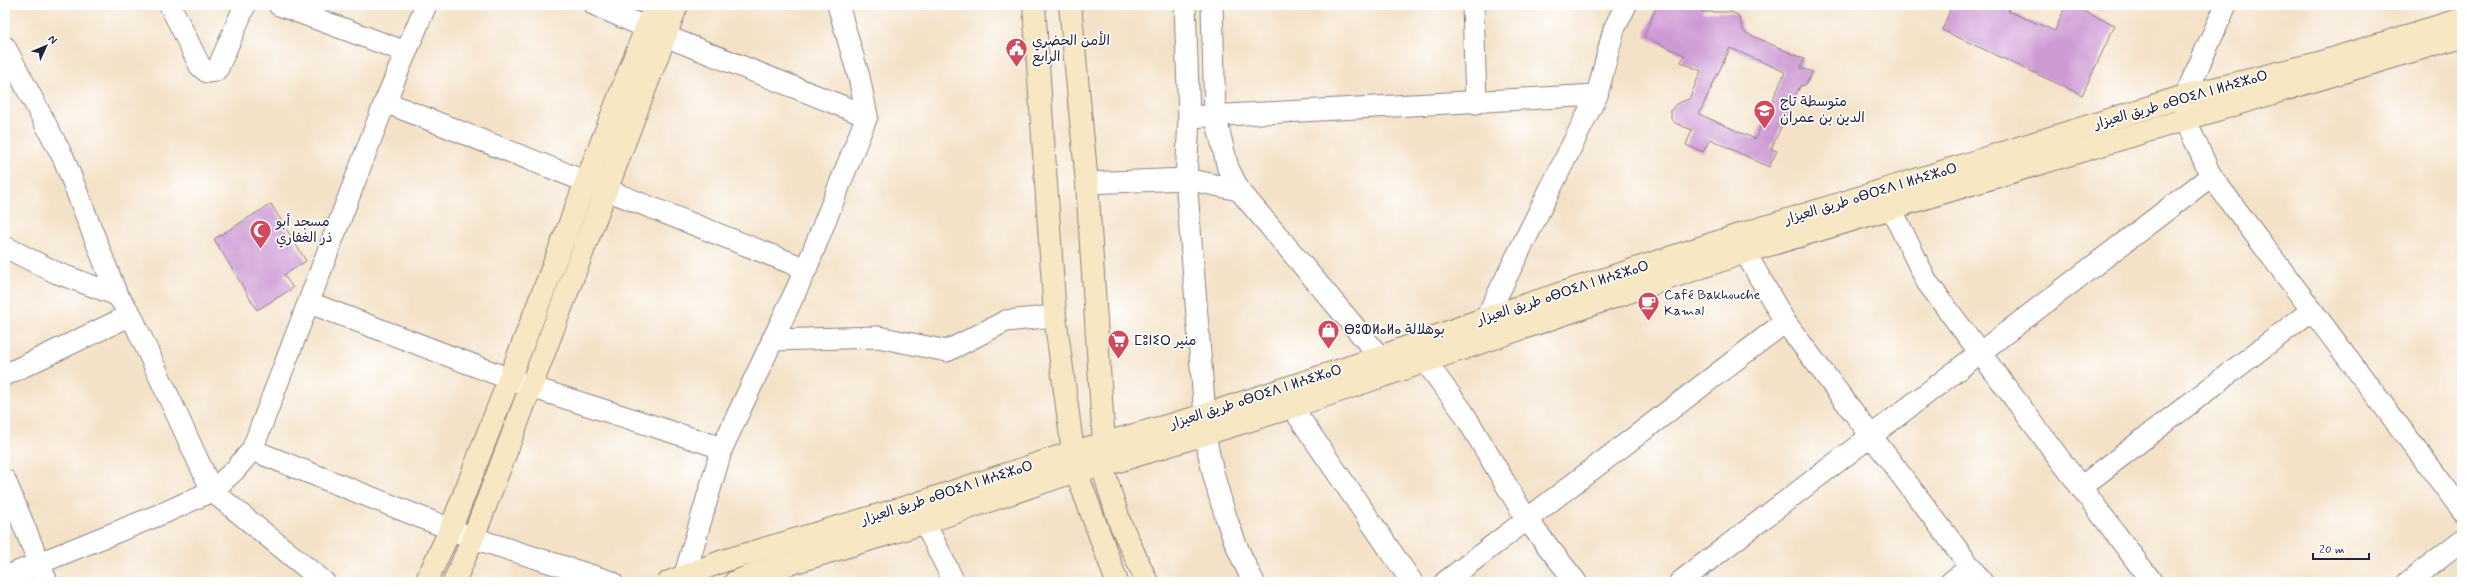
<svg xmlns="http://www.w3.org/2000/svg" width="2467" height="587" font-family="Mynerve,'Playpen Sans Arabic','Noto Sans Tifinagh',sans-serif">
<rect width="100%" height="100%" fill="#fff"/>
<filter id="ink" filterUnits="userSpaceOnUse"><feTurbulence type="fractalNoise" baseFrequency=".025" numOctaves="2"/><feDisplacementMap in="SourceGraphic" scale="8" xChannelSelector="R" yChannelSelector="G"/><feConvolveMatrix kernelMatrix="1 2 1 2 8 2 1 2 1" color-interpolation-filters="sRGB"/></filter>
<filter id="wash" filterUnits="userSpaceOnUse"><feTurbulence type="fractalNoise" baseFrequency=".012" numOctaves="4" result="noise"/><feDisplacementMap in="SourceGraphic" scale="16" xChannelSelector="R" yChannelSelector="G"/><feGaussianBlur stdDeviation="0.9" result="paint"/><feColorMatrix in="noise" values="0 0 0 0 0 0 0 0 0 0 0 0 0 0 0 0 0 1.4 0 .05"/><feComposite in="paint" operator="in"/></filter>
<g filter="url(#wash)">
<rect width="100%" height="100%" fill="#f4e2c8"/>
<g id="blocks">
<g fill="#ce9ad4" fill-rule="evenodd">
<path d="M1657 5H1706L1702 12H1731L1738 15 1744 32 1804 59 1801 68 1813 72 1805 85 1800 86 1771 149 1777 151 1769 167 1710 139 1703 152 1686 145 1692 130 1675 123 1671 118V110L1676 104 1689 99 1701 71 1681 62 1684 55 1644 37ZM1730 48 1785 72 1755 139 1699 114Z"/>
<polygon points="1952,5 2010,5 2008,11 2055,31 2066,5 2069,5 2115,25 2082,95 1942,30"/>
<polygon points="271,204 306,261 284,275 293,288 257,310 214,239"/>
</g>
</g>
</g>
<g filter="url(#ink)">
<use href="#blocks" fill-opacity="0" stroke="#8b8282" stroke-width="1"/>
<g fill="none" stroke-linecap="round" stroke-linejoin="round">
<defs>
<g id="street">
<polyline points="170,5 200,66 207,72 215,71 218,68 245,5"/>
<polyline points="279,5 406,52"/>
<polyline points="595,5 665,36 867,116"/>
<path d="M1185 5 1189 117 1186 179 1205 415C1204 437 1209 455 1214 476 1224 514 1235 548 1254 582"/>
<polyline points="1212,5 1215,115 1228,168 1239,190 1380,357"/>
<polyline points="1473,5 1476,103"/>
<polyline points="2226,5 2185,96 2185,119 2211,176 2462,510"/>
<polyline points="5,47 64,159 117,295 131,315"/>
<polyline points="385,102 806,269"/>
<polyline points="1189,117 1597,95"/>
<polyline points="1087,183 1186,179 1239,190"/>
<polyline points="1886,193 1891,208 1927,282 2152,582"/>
<polyline points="1737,238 1785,322 1982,582"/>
<polyline points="5,247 57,273 117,295"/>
<polyline points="310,303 531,387 722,448"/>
<polyline points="1487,331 1486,318 1597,95 1614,29 1626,5"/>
<polyline points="772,340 878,337 947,351 1006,321 1055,316"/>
<polyline points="1425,361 1463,412 1527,520 1576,582"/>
<polyline points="5,375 131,315 212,491 324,582"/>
<polyline points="1292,407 1412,582"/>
<polyline points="252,450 473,538 612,582"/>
<polyline points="5,480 47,582"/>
<polyline points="2081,487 2312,310"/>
<polyline points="917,507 954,582"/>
<polyline points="5,577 166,512 212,491 235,470 252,450 385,102 426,5"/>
<polyline points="686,582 685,574 722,448 806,269 867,116 859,77 838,5"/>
<polyline points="1445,582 1785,322"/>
<polyline points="1680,582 2211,176"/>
<polyline points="1951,582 1971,567"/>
<polyline points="2408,582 2462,540"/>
</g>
<g id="secondary">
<polyline points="1034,5 1055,316 1073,452 1076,471 1117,582"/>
<polyline points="1070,5 1087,183 1104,444 1102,466 1120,523 1147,582"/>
<polyline points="426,582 451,528 655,5"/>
<polyline points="454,582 473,538 677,5"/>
<polyline points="669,582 723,561 916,504 1073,452 1205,415 1380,357 1486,318 1736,236 2185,96 2315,64 2462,19"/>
<polyline points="735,582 756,574 924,523 1076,471 1102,466 1292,407 1746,252 2462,36"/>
</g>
</defs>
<use href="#street" stroke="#8b8282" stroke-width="23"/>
<use href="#secondary" stroke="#8b8282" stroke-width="24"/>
<use href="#street" stroke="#fff" stroke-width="21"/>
<use href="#secondary" stroke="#f7e8c3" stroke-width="22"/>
</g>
</g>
<defs>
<symbol id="civic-pin" viewBox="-11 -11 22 30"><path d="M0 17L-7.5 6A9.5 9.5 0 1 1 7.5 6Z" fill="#d1495b" stroke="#fff"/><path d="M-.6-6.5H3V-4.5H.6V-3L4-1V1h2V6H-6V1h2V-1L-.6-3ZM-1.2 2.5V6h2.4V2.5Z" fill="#fff"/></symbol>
<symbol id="school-pin" viewBox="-11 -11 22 30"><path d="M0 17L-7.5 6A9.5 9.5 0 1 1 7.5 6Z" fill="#d1495b" stroke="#fff"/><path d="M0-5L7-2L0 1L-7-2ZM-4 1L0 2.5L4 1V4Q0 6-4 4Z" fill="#fff"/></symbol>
<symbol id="mosque-pin" viewBox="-11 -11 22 30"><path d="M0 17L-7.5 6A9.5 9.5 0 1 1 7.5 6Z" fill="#d1495b" stroke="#fff"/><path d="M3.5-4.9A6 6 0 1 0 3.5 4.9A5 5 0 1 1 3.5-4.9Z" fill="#fff"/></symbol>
<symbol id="cafe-pin" viewBox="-11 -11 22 30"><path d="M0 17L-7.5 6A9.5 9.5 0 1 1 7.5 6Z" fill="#d1495b" stroke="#fff"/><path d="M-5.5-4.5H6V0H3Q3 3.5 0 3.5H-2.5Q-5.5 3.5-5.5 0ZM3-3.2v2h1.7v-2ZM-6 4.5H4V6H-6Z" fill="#fff"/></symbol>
<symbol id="shop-pin" viewBox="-11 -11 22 30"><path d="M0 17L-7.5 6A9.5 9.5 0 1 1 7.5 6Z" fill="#d1495b" stroke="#fff"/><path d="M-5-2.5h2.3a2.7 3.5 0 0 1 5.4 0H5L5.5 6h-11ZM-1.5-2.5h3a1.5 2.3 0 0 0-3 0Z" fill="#fff"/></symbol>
<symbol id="supermarket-pin" viewBox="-11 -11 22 30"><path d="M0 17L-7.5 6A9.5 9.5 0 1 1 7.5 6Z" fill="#d1495b" stroke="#fff"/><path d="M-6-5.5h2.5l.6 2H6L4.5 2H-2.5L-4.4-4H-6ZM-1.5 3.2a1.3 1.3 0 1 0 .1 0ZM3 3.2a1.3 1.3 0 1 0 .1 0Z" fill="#fff"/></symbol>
</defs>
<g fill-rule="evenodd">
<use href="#civic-pin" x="1004" y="36" width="25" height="34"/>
<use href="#school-pin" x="1752" y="98" width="25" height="34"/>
<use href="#mosque-pin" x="248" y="218" width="25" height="34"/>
<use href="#cafe-pin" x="1636" y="290" width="25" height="34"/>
<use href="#shop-pin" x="1316" y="318" width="25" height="34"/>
<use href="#supermarket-pin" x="1106" y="328" width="25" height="34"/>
</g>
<g text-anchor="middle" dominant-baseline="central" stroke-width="3.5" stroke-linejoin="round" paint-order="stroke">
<g font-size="14" fill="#22223b" stroke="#fff" text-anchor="start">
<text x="1032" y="41">الأمن الحضري<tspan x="1032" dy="16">الرابع</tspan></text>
<text x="1780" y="102">متوسطة تاج<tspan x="1780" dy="16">الدين بن عمران</tspan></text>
<text x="276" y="222">مسجد أبو<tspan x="276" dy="16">ذر الغفاري</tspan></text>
<text x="1664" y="295">Café Bakhouche<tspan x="1664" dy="16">Kamal</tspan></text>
<text x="1344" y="330">ⴱⵓⵀⵍⴰⵍⴰ بوهلالة</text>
<text x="1134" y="341">ⵎⵓⵏⵉⵔ منير</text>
</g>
<g font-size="14" fill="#22223b" stroke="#fff">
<text transform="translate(2181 100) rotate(-16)">طريق العيزار ⴰⴱⵔⵉⴷ ⵏ ⵍⵄⵉⵣⴰⵔ</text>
<text transform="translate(1871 194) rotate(-17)">طريق العيزار ⴰⴱⵔⵉⴷ ⵏ ⵍⵄⵉⵣⴰⵔ</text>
<text transform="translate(1563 293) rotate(-18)">طريق العيزار ⴰⴱⵔⵉⴷ ⵏ ⵍⵄⵉⵣⴰⵔ</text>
<text transform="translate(1256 397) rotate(-18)">طريق العيزار ⴰⴱⵔⵉⴷ ⵏ ⵍⵄⵉⵣⴰⵔ</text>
<text transform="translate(947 493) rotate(-18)">طريق العيزار ⴰⴱⵔⵉⴷ ⵏ ⵍⵄⵉⵣⴰⵔ</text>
</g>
</g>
<rect width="2467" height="587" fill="none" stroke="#fff" stroke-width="20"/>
<g transform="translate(46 46) rotate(46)" stroke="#ffffff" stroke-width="3" paint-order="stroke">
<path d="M0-3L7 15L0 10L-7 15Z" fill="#22223b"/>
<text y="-6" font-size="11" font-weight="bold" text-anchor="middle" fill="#22223b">N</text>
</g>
<path d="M2313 553v6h56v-6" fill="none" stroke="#22223b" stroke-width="2"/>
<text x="2319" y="553" font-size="12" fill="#22223b" stroke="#ffffff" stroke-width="3" paint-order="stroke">20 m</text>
</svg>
